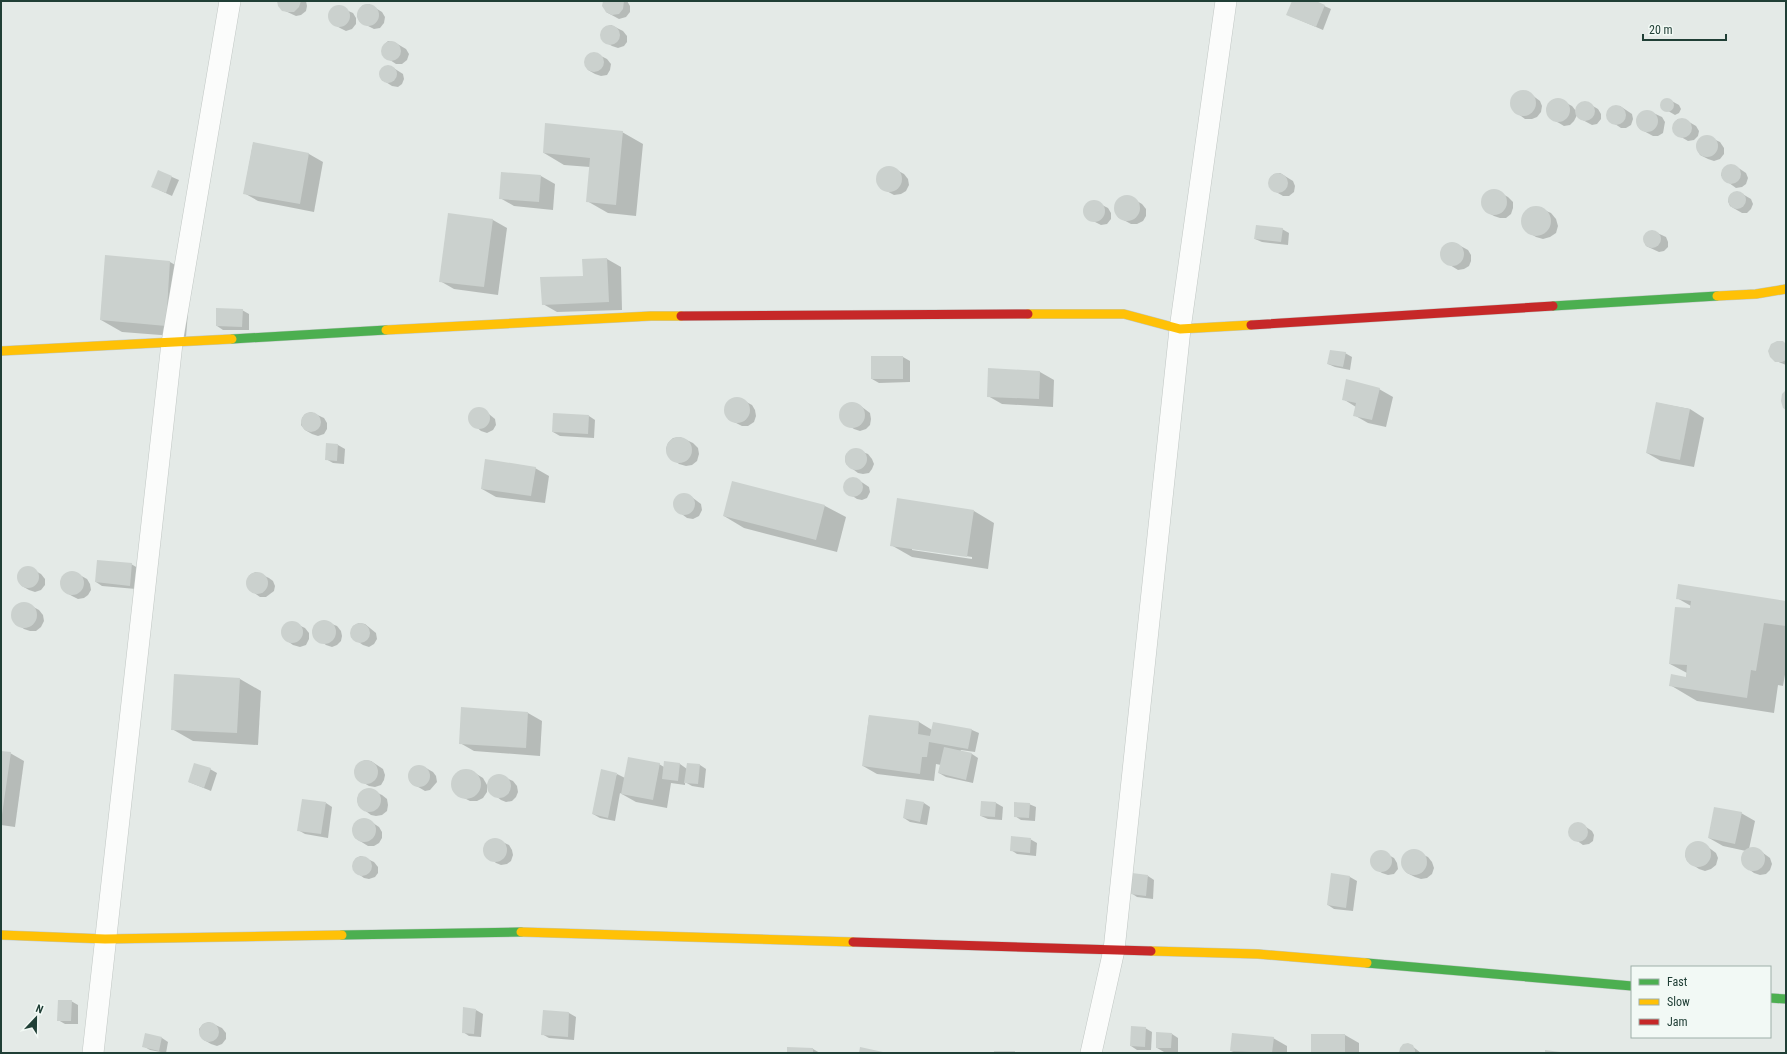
<svg xmlns="http://www.w3.org/2000/svg" width="1787" height="1054" font-family="'Roboto Condensed',sans-serif">
<rect width="100%" height="100%" fill="#e4eae7"/>
<g fill="#0003" fill-rule="evenodd">
<polygon points="278,1 306,1 307,6 306,11 301,15 296,16 283,10"/>
<polygon points="604,1 627,1 630,6 630,12 626,17 619,19 606,12"/>
<polygon points="1293,1 1313,1 1331,9 1323,30 1288,15"/>
<polygon points="369,4 382,12 385,17 384,23 380,28 374,29 360,22 357,16 359,10 363,5"/>
<polygon points="339,7 353,13 356,18 356,24 352,29 346,31 340,28 333,24 329,19 329,13 334,8"/>
<polygon points="611,25 623,31 627,36 627,42 624,46 618,48 612,46 605,42 602,37 602,31 605,27"/>
<polygon points="388,41 394,42 406,49 409,54 407,60 402,64 396,64 384,56 382,51 384,45"/>
<polygon points="595,53 607,59 611,64 610,70 607,75 601,76 595,74 588,70 585,65 585,59 589,54"/>
<polygon points="386,66 392,67 403,74 404,79 402,84 398,87 392,86 381,79 380,73 382,69"/>
<polygon points="1521,91 1528,92 1540,101 1542,106 1541,112 1537,117 1532,119 1525,119 1513,110 1511,104 1512,98 1516,93"/>
<polygon points="1559,99 1572,106 1576,111 1576,108 1580,103 1586,102 1598,109 1601,114 1601,119 1597,124 1592,125 1579,118 1577,115 1574,121 1570,125 1564,126 1559,123 1551,119 1548,114 1547,109 1549,104 1553,100"/>
<polygon points="1668,99 1679,105 1681,109 1679,113 1675,115 1663,108 1661,104 1664,100"/>
<polygon points="1614,106 1620,106 1632,114 1633,119 1631,125 1626,128 1621,128 1609,120 1607,114 1609,109"/>
<polygon points="1644,111 1649,111 1662,117 1665,122 1663,133 1658,136 1653,136 1640,129 1637,125 1637,119 1639,115"/>
<polygon points="1678,119 1684,119 1696,126 1699,131 1698,136 1694,140 1688,141 1676,134 1673,129 1674,123"/>
<polygon points="622,132 643,144 636,216 608,213 587,201 590,167 564,165 544,153"/>
<polygon points="1707,136 1720,142 1724,148 1724,154 1720,159 1714,161 1708,159 1700,155 1697,149 1697,143 1701,138"/>
<polygon points="253,144 309,154 323,162 314,212 258,201 244,193"/>
<polygon points="1734,165 1746,173 1748,178 1746,184 1742,187 1736,188 1729,183 1724,180 1721,175 1723,169 1728,166"/>
<polygon points="885,167 891,167 904,174 908,179 909,185 906,191 901,194 894,195 881,188 878,183 877,177 880,171"/>
<polygon points="158,171 179,180 172,196 159,190"/>
<polygon points="502,173 541,176 555,184 553,210 514,206 500,198"/>
<polygon points="1280,173 1293,181 1295,186 1294,192 1289,196 1283,196 1271,189 1269,183 1270,178 1274,174"/>
<polygon points="1495,190 1508,197 1513,202 1513,208 1511,214 1506,218 1500,218 1494,216 1487,212 1483,207 1482,201 1484,195 1489,191"/>
<polygon points="1734,192 1739,192 1751,199 1753,204 1751,209 1747,213 1742,213 1730,206 1728,201 1730,195"/>
<polygon points="1124,197 1130,197 1142,204 1146,209 1146,216 1143,221 1137,224 1131,224 1118,217 1115,211 1115,205 1118,200"/>
<polygon points="1094,201 1108,208 1111,213 1111,219 1107,224 1101,225 1087,218 1084,213 1084,207 1089,202"/>
<polygon points="1537,207 1551,213 1556,219 1558,226 1556,233 1550,237 1543,239 1536,237 1528,232 1524,227 1522,220 1525,213 1530,208"/>
<polygon points="449,214 493,220 507,228 498,295 454,289 440,281"/>
<polygon points="1282,229 1289,233 1288,245 1262,242 1255,239"/>
<polygon points="1653,231 1666,237 1668,242 1668,247 1664,251 1659,252 1646,246 1644,241 1644,236 1648,232"/>
<polygon points="1449,243 1455,243 1468,250 1471,255 1471,261 1469,266 1464,269 1458,270 1445,262 1441,257 1441,252 1444,246"/>
<polygon points="106,256 170,262 191,274 186,337 122,332 101,320"/>
<polygon points="607,259 621,267 622,310 557,312 543,304 584,277"/>
<polygon points="242,310 249,314 249,330 223,330 217,326"/>
<polygon points="1786,344 1786,365 1776,361"/>
<polygon points="1345,353 1352,357 1350,370 1335,367 1328,364"/>
<polygon points="872,357 903,357 910,361 910,382 879,383 872,379"/>
<polygon points="989,369 1040,372 1054,380 1053,407 1002,404 988,396"/>
<polygon points="1379,389 1393,397 1386,427 1368,423 1354,415 1356,407 1343,399"/>
<polygon points="739,398 752,405 755,410 756,416 754,422 748,426 742,426 736,423 729,419 726,414 725,408 728,402 733,399"/>
<polygon points="851,403 858,404 870,413 871,419 870,425 866,429 860,431 854,429 842,421 840,415 841,409 846,404"/>
<polygon points="1657,403 1690,409 1704,418 1694,467 1661,461 1647,453"/>
<polygon points="478,409 484,410 495,419 496,425 493,430 487,433 481,431 470,422 469,416 472,411"/>
<polygon points="311,412 324,418 327,423 327,429 324,434 318,436 312,434 305,430 301,425 302,418 305,414"/>
<polygon points="589,416 595,420 594,438 560,436 553,432"/>
<polygon points="680,437 693,443 698,448 699,454 697,461 692,465 686,466 679,464 668,455 666,449 668,443 673,438"/>
<polygon points="327,444 338,445 345,449 344,464 333,463 326,459"/>
<polygon points="855,449 868,454 872,459 874,464 872,469 869,473 863,474 858,473 846,464 845,459 846,454"/>
<polygon points="535,468 549,476 545,503 496,497 482,489"/>
<polygon points="852,478 857,479 869,487 870,492 867,498 862,500 857,499 845,491 844,486 847,481"/>
<polygon points="683,494 689,495 701,504 702,510 699,516 693,519 687,518 675,509 674,503 677,497"/>
<polygon points="825,506 846,517 837,552 744,528 724,516"/>
<path d="M974 511 994 523 988 569 912 557 891 545ZM912 548 972 557V559L912 550Z"/>
<polygon points="131,564 138,568 136,589 102,586 96,582"/>
<polygon points="28,567 41,574 45,579 45,585 41,590 35,592 29,590 22,586 18,580 18,574 22,569"/>
<polygon points="74,572 87,579 90,584 91,590 88,595 84,598 78,599 72,596 65,592 62,587 61,582 64,576 69,573"/>
<polygon points="256,572 269,578 273,581 275,586 274,591 266,597 260,597 249,589 247,584 248,578 251,574"/>
<polygon points="1677,598 1786,602 1786,669 1783,686 1778,685 1774,713 1697,701 1670,685 1686,678 1687,673 1670,664 1691,606"/>
<polygon points="26,603 39,610 43,615 44,621 41,627 36,631 30,631 24,629 17,624 13,619 12,613 15,608 20,604"/>
<polygon points="324,621 337,626 341,631 342,636 341,641 337,645 332,647 326,645 315,637 313,631 315,626 319,622"/>
<polygon points="292,622 305,628 309,633 309,639 306,645 300,647 293,645 286,640 282,635 282,629 286,624"/>
<polygon points="359,623 365,624 376,633 377,639 374,644 369,647 363,645 351,637 351,631 353,626"/>
<polygon points="240,679 261,691 258,745 193,741 172,729"/>
<polygon points="528,713 542,721 540,756 474,751 460,743"/>
<polygon points="869,716 919,722 932,730 934,723 972,730 979,733 975,752 961,750 960,752 972,754 978,758 973,783 946,777 939,773 941,765 936,764 934,781 877,774 863,766"/>
<polygon points="1,752 10,753 24,761 15,827 1,825"/>
<polygon points="365,760 371,761 383,769 385,775 384,780 381,785 375,787 369,786 357,779 355,773 356,768 360,763"/>
<polygon points="659,764 664,767 680,764 687,769 700,765 706,769 704,788 692,786 685,782 685,785 671,783 667,808 636,802 620,793 615,821 600,818 593,814 617,774 625,778"/>
<polygon points="415,766 421,766 426,768 433,772 436,776 437,782 430,790 425,791 420,788 412,784 409,780 411,769"/>
<polygon points="210,769 217,773 211,791 189,782"/>
<polygon points="462,770 470,770 483,778 487,785 487,792 483,798 477,801 470,801 456,794 452,787 453,780 456,774"/>
<polygon points="500,775 513,781 517,786 518,792 516,797 512,801 506,802 501,800 489,791 488,786 490,780"/>
<polygon points="369,789 382,795 387,799 388,805 387,811 382,815 376,816 371,815 359,806 357,800 359,794 363,790"/>
<polygon points="982,802 996,803 1003,807 1002,820 988,819 981,816"/>
<polygon points="326,803 332,807 328,838 305,834 298,830"/>
<polygon points="924,803 930,807 927,825 910,822 904,818"/>
<polygon points="1029,804 1036,807 1035,821 1021,820 1015,816"/>
<polygon points="1741,813 1755,821 1749,849 1753,848 1759,850 1770,858 1772,864 1770,870 1766,874 1760,875 1754,873 1743,865 1742,859 1743,853 1746,851 1723,846 1709,838"/>
<polygon points="361,819 367,819 379,827 382,832 382,838 379,843 374,846 368,846 355,838 353,833 353,827 356,822"/>
<polygon points="1580,823 1592,831 1594,835 1593,841 1589,844 1583,845 1576,840 1571,837 1569,832 1571,827 1575,824"/>
<polygon points="496,839 509,845 512,850 513,855 511,861 507,864 501,865 496,863 485,854 484,849 486,844"/>
<polygon points="1030,839 1037,843 1036,856 1017,854 1011,850"/>
<polygon points="1698,842 1704,844 1716,853 1718,858 1716,865 1711,869 1705,871 1699,869 1687,861 1685,855 1687,848 1691,844"/>
<polygon points="1381,851 1394,858 1397,863 1398,869 1394,874 1388,875 1382,873 1375,869 1371,864 1372,858 1375,853"/>
<polygon points="1415,851 1428,857 1432,862 1434,868 1432,874 1427,878 1421,879 1415,877 1407,873 1403,868 1402,862 1404,856 1409,852"/>
<polygon points="361,856 374,862 378,867 378,873 375,877 369,879 364,878 357,873 353,869 353,863 356,858"/>
<polygon points="1332,874 1350,877 1357,881 1353,911 1334,909 1328,905"/>
<polygon points="1148,876 1154,880 1153,899 1137,897 1131,893"/>
<polygon points="71,1001 78,1005 78,1024 65,1024 58,1020"/>
<polygon points="476,1010 483,1014 481,1037 469,1036 463,1032"/>
<polygon points="544,1011 569,1013 576,1017 574,1040 549,1038 542,1034"/>
<polygon points="209,1022 222,1028 226,1033 226,1039 222,1044 217,1046 211,1044 204,1040 200,1035 199,1029 203,1024"/>
<polygon points="1145,1028 1152,1032 1151,1050 1137,1050 1131,1046"/>
<polygon points="146,1034 162,1038 168,1042 166,1053 150,1050 143,1046"/>
<polygon points="1172,1034 1178,1038 1178,1052 1164,1052 1157,1048"/>
<polygon points="1345,1035 1359,1043 1359,1053 1312,1053"/>
<polygon points="1273,1038 1287,1046 1287,1053 1236,1053 1231,1051"/>
<polygon points="1412,1046 1421,1053 1400,1053"/>
<polygon points="813,1049 820,1053 788,1053"/>
</g>
<g fill="#cbd1ce">
<polygon points="277,1 301,1 299,7 294,12 288,12 282,11 278,6"/>
<polygon points="603,1 624,1 623,9 619,14 612,15 606,12 602,6"/>
<polygon points="1292,1 1316,1 1325,5 1316,27 1286,15"/>
<circle cx="368" cy="15" r="11"/>
<circle cx="339" cy="16" r="11"/>
<circle cx="610" cy="35" r="10"/>
<circle cx="391" cy="51" r="10"/>
<circle cx="594" cy="62" r="10"/>
<circle cx="388" cy="74" r="9"/>
<circle cx="1523" cy="103" r="13"/>
<circle cx="1558" cy="110" r="12"/>
<circle cx="1667" cy="105" r="7"/>
<circle cx="1585" cy="111" r="10"/>
<circle cx="1616" cy="115" r="10"/>
<circle cx="1647" cy="121" r="11"/>
<circle cx="1682" cy="128" r="10"/>
<polygon points="545,123 623,131 616,205 586,202 590,158 543,153"/>
<circle cx="1707" cy="146" r="11"/>
<polygon points="253,142 309,153 300,204 243,194"/>
<circle cx="1731" cy="174" r="10"/>
<circle cx="889" cy="179" r="13"/>
<polygon points="158,170 172,176 166,193 151,187"/>
<polygon points="501,172 541,175 539,202 499,199"/>
<circle cx="1278" cy="183" r="10"/>
<circle cx="1494" cy="202" r="13"/>
<circle cx="1737" cy="200" r="9"/>
<circle cx="1127" cy="208" r="13"/>
<circle cx="1094" cy="211" r="11"/>
<circle cx="1536" cy="221" r="15"/>
<polygon points="448,213 493,219 484,287 439,282"/>
<polygon points="1256,225 1283,228 1281,242 1254,239"/>
<circle cx="1652" cy="239" r="9"/>
<circle cx="1452" cy="254" r="12"/>
<polygon points="105,255 170,261 166,326 100,320"/>
<polygon points="607,258 609,302 542,305 540,277 583,276 582,259"/>
<polygon points="216,308 243,309 242,327 216,326"/>
<polygon points="1777,341 1783,341 1786,344 1786,360 1782,362 1775,362 1770,357 1768,351 1771,344"/>
<polygon points="1330,350 1346,352 1343,367 1327,364"/>
<rect x="871" y="356" width="32" height="23"/>
<polygon points="988,368 1040,371 1039,399 987,397"/>
<polygon points="1346,379 1380,388 1372,420 1353,416 1356,403 1342,400"/>
<polygon points="1786,390 1786,410 1783,408 1781,401 1782,394"/>
<circle cx="737" cy="410" r="13"/>
<polygon points="1656,402 1690,409 1680,460 1646,453"/>
<circle cx="852" cy="415" r="13"/>
<circle cx="479" cy="418" r="11"/>
<circle cx="311" cy="422" r="10"/>
<polygon points="553,413 589,415 588,434 552,432"/>
<circle cx="679" cy="450" r="13"/>
<polygon points="326,443 338,444 337,461 325,460"/>
<circle cx="856" cy="459" r="11"/>
<polygon points="485,459 536,467 531,496 481,489"/>
<circle cx="853" cy="487" r="10"/>
<polygon points="732,481 825,505 816,540 723,516"/>
<circle cx="684" cy="504" r="11"/>
<polygon points="897,498 974,510 967,557 890,546"/>
<polygon points="97,560 132,563 130,586 95,582"/>
<circle cx="28" cy="577" r="11"/>
<circle cx="72" cy="583" r="12"/>
<circle cx="257" cy="583" r="11"/>
<polygon points="1678,584 1786,601 1786,626 1764,623 1756,671 1751,670 1747,698 1669,686 1671,674 1686,677 1687,665 1669,664 1675,607 1690,608 1691,601 1676,599"/>
<circle cx="24" cy="615" r="13"/>
<circle cx="324" cy="632" r="12"/>
<circle cx="292" cy="632" r="11"/>
<circle cx="360" cy="633" r="10"/>
<polygon points="174,674 240,678 237,733 171,730"/>
<polygon points="461,707 528,712 526,748 459,744"/>
<polygon points="869,715 919,721 918,734 930,736 929,740 933,722 972,729 968,749 929,742 927,757 922,757 920,774 862,766"/>
<polygon points="944,747 972,753 966,780 938,773"/>
<polygon points="1,751 11,752 2,815 1,815"/>
<polygon points="628,757 660,763 653,800 621,794"/>
<circle cx="366" cy="772" r="12"/>
<polygon points="664,761 680,763 678,781 662,779"/>
<polygon points="194,763 211,768 204,788 188,782"/>
<polygon points="687,763 700,764 698,784 684,783"/>
<circle cx="419" cy="776" r="11"/>
<polygon points="601,769 617,773 608,818 592,814"/>
<circle cx="466" cy="784" r="15"/>
<circle cx="499" cy="786" r="12"/>
<circle cx="369" cy="800" r="12"/>
<polygon points="302,799 326,802 321,834 297,831"/>
<polygon points="906,799 924,802 920,822 903,818"/>
<polygon points="981,801 996,802 995,817 980,816"/>
<polygon points="1014,802 1030,803 1029,818 1014,817"/>
<polygon points="1714,807 1742,812 1735,844 1708,838"/>
<circle cx="364" cy="830" r="12"/>
<circle cx="1578" cy="832" r="10"/>
<polygon points="1011,836 1031,838 1030,853 1010,851"/>
<circle cx="495" cy="850" r="12"/>
<circle cx="1698" cy="854" r="13"/>
<circle cx="1753" cy="859" r="12"/>
<circle cx="1414" cy="862" r="13"/>
<circle cx="1381" cy="861" r="11"/>
<circle cx="362" cy="866" r="10"/>
<polygon points="1132,873 1148,875 1146,896 1130,894"/>
<polygon points="1331,873 1350,876 1346,908 1327,905"/>
<polygon points="58,1000 72,1000 71,1021 57,1021"/>
<polygon points="463,1007 476,1009 474,1034 462,1033"/>
<polygon points="543,1010 569,1012 568,1037 541,1035"/>
<circle cx="209" cy="1032" r="10"/>
<polygon points="1131,1026 1146,1027 1145,1047 1130,1046"/>
<polygon points="1156,1032 1172,1033 1171,1048 1156,1048"/>
<polygon points="145,1033 162,1037 159,1051 142,1047"/>
<polygon points="1232,1033 1274,1037 1272,1053 1230,1051"/>
<rect x="1311" y="1034" width="34" height="19"/>
<polygon points="1408,1043 1413,1045 1415,1050 1415,1053 1399,1053 1400,1048 1403,1044"/>
<polygon points="787,1047 813,1048 813,1053 787,1053"/>
<polygon points="860,1047 883,1052 883,1053 859,1053"/>
<polygon points="1545,1050 1560,1052 1560,1053 1545,1053"/>
<rect x="994" y="1051" width="21" height="2"/>
</g>
<g fill="none" stroke-linecap="round" stroke-linejoin="round">
<defs>
<g id="street">
<polyline points="93,1053 172,343 230,1"/>
<polyline points="1091,1053 1114,950 1180,329 1226,1"/>
</g>
<g id="fast">
<polyline points="1553,306 1717,296"/>
<polyline points="232,339 386,330"/>
<polyline points="342,935 521,932"/>
<polyline points="1367,963 1632,986"/>
<polyline points="1770,998 1786,999"/>
</g>
<g id="slow">
<polyline points="1717,296 1756,294 1786,289"/>
<polyline points="1028,314 1124,314 1180,329 1251,325"/>
<polyline points="386,330 651,316 681,316"/>
<polyline points="1,351 232,339"/>
<polyline points="521,932 853,942"/>
<polyline points="1,935 105,939 342,935"/>
<polyline points="1151,951 1258,954 1367,963"/>
</g>
<g id="jam">
<polyline points="681,316 1028,314"/>
<polyline points="1251,325 1553,306"/>
<polyline points="853,942 1151,951"/>
</g>
</defs>
<use href="#street" stroke="#c1c7c4" stroke-width="22"/>
<use href="#fast" stroke="#bfc8c4" stroke-width="10"/>
<use href="#slow" stroke="#bfc8c4" stroke-width="10"/>
<use href="#jam" stroke="#bfc8c4" stroke-width="10"/>
<use href="#street" stroke="#fbfcfb" stroke-width="21"/>
<use href="#fast" stroke="#4caf50" stroke-width="9"/>
<use href="#slow" stroke="#ffc107" stroke-width="9"/>
<use href="#jam" stroke="#c62828" stroke-width="9"/>
</g>
<rect width="1787" height="1054" fill="none" stroke="#203f36" stroke-width="4"/>
<rect x="1631" y="966" width="140" height="72" fill="#f2f9f5" stroke="#9eafa9"/>
<rect x="1639" y="979" width="20" height="6" fill="#4caf50" stroke="#9eafa9"/>
<text x="1667" y="986" font-size="12" fill="#203f36">Fast</text>
<rect x="1639" y="999" width="20" height="6" fill="#ffc107" stroke="#9eafa9"/>
<text x="1667" y="1006" font-size="12" fill="#203f36">Slow</text>
<rect x="1639" y="1019" width="20" height="6" fill="#c62828" stroke="#9eafa9"/>
<text x="1667" y="1026" font-size="12" fill="#203f36">Jam</text>
<g transform="translate(36 1018) rotate(22)" stroke="#f2f9f5" stroke-width="3" paint-order="stroke">
<path d="M0-3L7 15L0 10L-7 15Z" fill="#203f36"/>
<text y="-6" font-size="11" font-weight="bold" text-anchor="middle" fill="#203f36">N</text>
</g>
<path d="M1643 34v6h83v-6" fill="none" stroke="#203f36" stroke-width="2"/>
<text x="1649" y="34" font-size="12" fill="#203f36" stroke="#f2f9f5" stroke-width="3" paint-order="stroke">20 m</text>
</svg>
